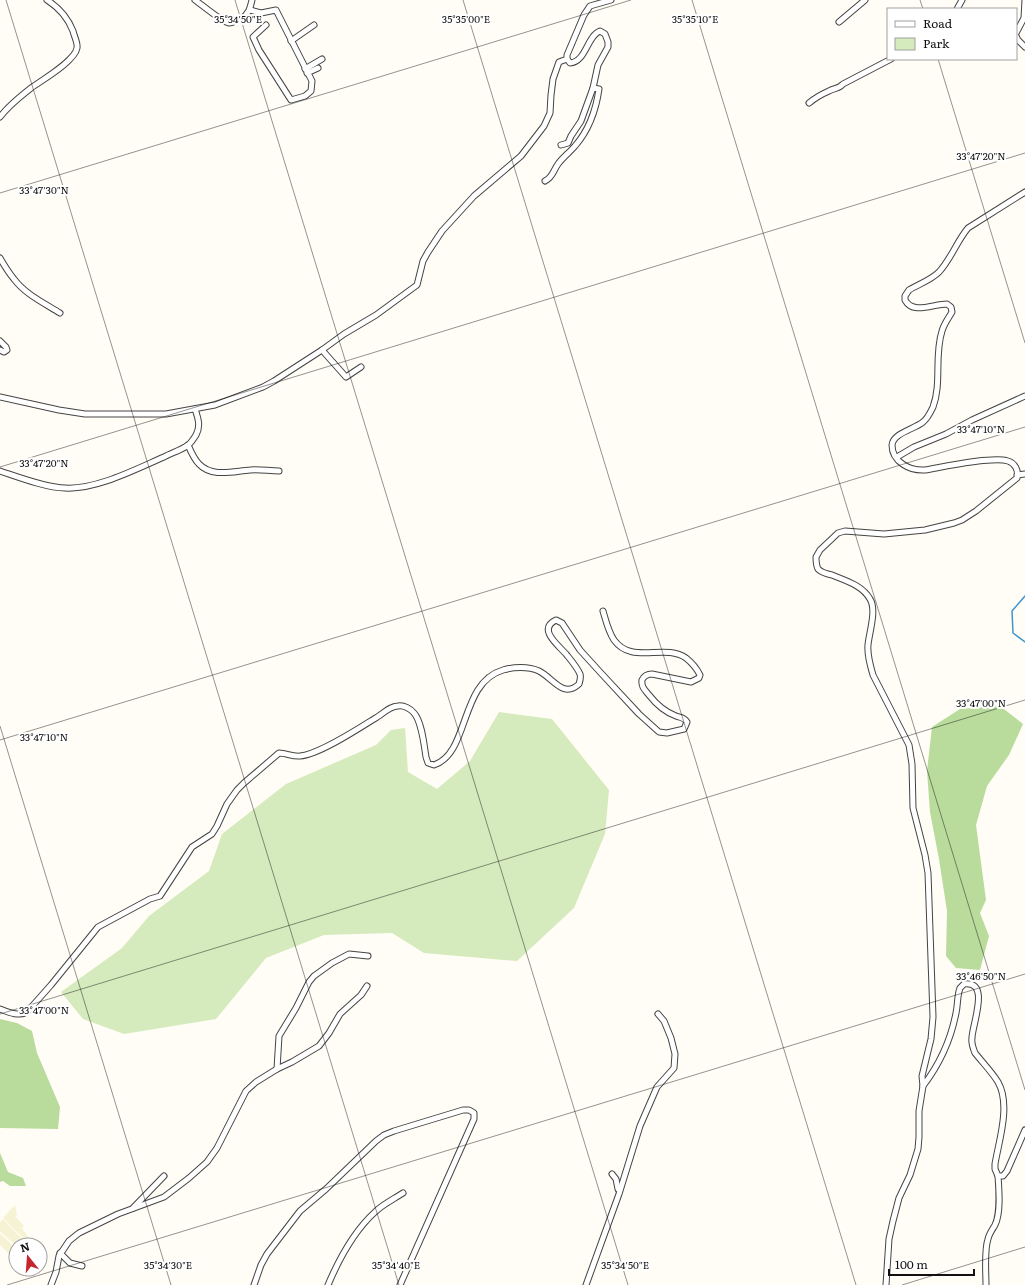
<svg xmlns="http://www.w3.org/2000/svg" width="1025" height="1285" font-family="Literata,serif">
<rect width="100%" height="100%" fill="#fffdf5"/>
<g fill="#f6f3d4">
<polygon points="15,1205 17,1215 15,1216 24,1226 22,1228 34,1245 30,1245 3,1218"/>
<polygon points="3,1219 28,1245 16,1245 16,1246 0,1231 0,1222"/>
<polygon points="0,1233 16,1249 16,1261 0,1245"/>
</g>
<polygon fill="#d5ebbd" points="499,712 552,719 609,790 605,834 574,908 517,961 424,953 392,933 324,935 266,958 216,1019 124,1034 83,1019 61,992 122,948 149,916 209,871 222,834 286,784 376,745 391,730 405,728 408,772 437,789 470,761"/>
<g fill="#b9dc9c">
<polygon points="1000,706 1023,724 1009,755 987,786 976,825 986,900 980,913 989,936 980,970 956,968 946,956 947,911 939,859 930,812 927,771 932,727 960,709"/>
<polygon points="0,1019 17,1023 32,1031 37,1053 60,1107 58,1129 0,1128"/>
<polygon points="0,1153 8,1172 23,1178 26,1186 10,1186 3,1181 0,1182"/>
</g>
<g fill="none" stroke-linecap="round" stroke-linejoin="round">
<polyline stroke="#3f96cf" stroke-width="1.5" points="1025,596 1012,611 1013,633 1025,642"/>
<defs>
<g id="street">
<path d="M195 0C202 5 222 22 229 23 233 23 238 20 241 19 249 14 250 8 252 0"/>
<polyline points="957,9 962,0"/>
<polyline points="250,10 261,13 276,10 312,81 311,91 305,96 291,100 259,50 253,37 266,25"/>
<polyline points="839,22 865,0"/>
<polyline points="1016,33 1024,18 1025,0"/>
<polyline points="1016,36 1018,40 1025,47"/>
<polyline points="291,41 314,25"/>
<polyline points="305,69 322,59"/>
<polyline points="307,73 318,68"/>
<path d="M809 103C815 98 822 94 829 91 834 88 839 89 843 84L891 59"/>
<path d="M0 117C9 105 20 97 31 88 42 80 75 61 77 48 78 43 74 36 73 31 68 18 58 7 47 0"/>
<path d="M561 145 568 143 571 136 581 121 593 88 598 65 608 47V42L605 34 600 31C587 36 586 62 570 63L567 59"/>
<path d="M545 181C553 177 553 171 558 164 563 157 570 152 575 146 589 130 596 110 599 89L593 88"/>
<path d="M0 258C4 265 9 273 14 279 25 294 44 303 60 313"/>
<polyline points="0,341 6,347 7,350 4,352 0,350"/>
<polyline points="322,350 346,377 361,367"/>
<polyline points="0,397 59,410 85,414 166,414 215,405 263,387 274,381 322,350 344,334 376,315 417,285 423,261 428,252 442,231 474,196 521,156 544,126 550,113 551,95 553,79 559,62 567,59 567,55 584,15 590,6 611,0"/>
<path d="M188 445C191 452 194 459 199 464 212 478 234 471 250 470 260 469 269 471 279 471"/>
<polyline points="897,457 914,447 946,434 972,420 1025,396"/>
<path d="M0 471C18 477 47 488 65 488 96 490 136 469 164 457 171 453 182 450 188 445 191 443 194 438 196 435 201 426 198 418 195 409"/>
<polyline points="1017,475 1025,474"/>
<path d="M0 1009C8 1012 19 1017 27 1012L51 985 98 927 150 899 160 896 192 847 212 834 217 826 227 804 237 790 244 783 279 753C286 753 293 757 300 756 318 755 358 729 374 719 382 715 389 706 398 706 404 705 411 709 414 713 422 722 424 745 426 757L428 763 434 765C470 753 459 683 503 670 513 667 528 666 539 671 553 678 563 699 579 684 580 681 581 677 580 674 577 667 570 659 566 654 558 645 537 629 556 620L562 623 580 650 600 672 639 714 659 732 667 733 684 729 687 722C684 717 681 718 676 716 665 712 656 704 649 695 645 690 641 687 642 680 644 676 648 674 652 674L691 682 699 678 700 675C697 669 691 662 686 658 664 643 632 665 614 640 608 631 606 621 603 611"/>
<polyline points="277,1069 292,1062 319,1046 329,1033 340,1014 361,995 367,986"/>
<path d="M923 1086C939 1065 951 1039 956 1013 958 1004 957 996 960 988L964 984C991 980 972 1025 972 1038 971 1043 973 1048 975 1053 983 1063 992 1072 998 1082 1011 1105 999 1140 995 1164V1169L998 1176H1003L1007 1171 1025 1130"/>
<polyline points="612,1174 616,1179 618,1189"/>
<polyline points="133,1208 164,1176"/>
<polyline points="60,1253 70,1263 82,1266"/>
<polyline points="51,1285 56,1272 59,1256 69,1241 79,1233 118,1214 164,1197 189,1178 207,1162 217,1148 246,1091 256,1082 277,1069 279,1036 296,1008 309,982 314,976 332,963 349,954 368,956"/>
<polyline points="254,1285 261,1265 267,1254 300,1211 326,1189 376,1141 384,1135 394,1131 463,1110 469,1110 474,1113 474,1119 400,1285"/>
<path d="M328 1285C339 1259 354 1231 375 1212 383 1204 394 1199 403 1193"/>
<polyline points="586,1285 619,1194 640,1126 657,1087 674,1068 675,1054 671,1038 664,1021 658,1014"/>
<path d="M886 1285 889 1239 893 1221 899 1198 910 1175 918 1149 919 1137V1111L923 1086 922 1076 931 1039 933 1017 928 873 925 855 913 808 912 764 909 745 873 675C870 665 867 655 868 645 869 633 877 610 870 599 862 585 846 581 832 575 827 574 822 573 818 569 816 565 816 561 816 557L820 550 838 533 845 531 884 534 925 530 954 523 962 520 976 511 1017 478C1019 471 1015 463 1008 461 992 456 943 467 925 470 910 471 892 462 892 445 893 433 915 429 923 422 928 418 930 413 933 407 942 383 934 356 942 331 944 324 948 319 952 312L951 307 947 304C933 304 913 315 905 300V296L909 290C919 284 931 280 939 272 951 259 957 241 968 228L1025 192"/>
<path d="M986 1285C986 1272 984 1251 988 1239 989 1234 992 1230 995 1225 1001 1213 999 1190 998 1176"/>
</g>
</defs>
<use href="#street" stroke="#444" stroke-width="7"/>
<use href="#street" stroke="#fff" stroke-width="5"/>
</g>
<path fill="none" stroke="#111" stroke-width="1" stroke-opacity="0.45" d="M6 0 399 1285M235 0 628 1285M463 0 856 1285M692 0 1025 1090M920 0 923 9M938 59 1025 343M0 193 631 0M0 467 1025 153M0 726 171 1285M0 740 1025 427M0 1014 1025 700M7 1285 1025 974M902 1285 1025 1247"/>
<g font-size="10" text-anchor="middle" fill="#111" stroke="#fff" stroke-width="4" stroke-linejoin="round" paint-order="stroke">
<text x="238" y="23">35°34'50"E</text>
<text x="466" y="23">35°35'00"E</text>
<text x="695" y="23">35°35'10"E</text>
<text x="981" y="160">33°47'20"N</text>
<text x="44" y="194">33°47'30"N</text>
<text x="981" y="433">33°47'10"N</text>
<text x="44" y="467">33°47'20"N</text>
<text x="981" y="707">33°47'00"N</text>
<text x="44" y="741">33°47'10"N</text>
<text x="981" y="980">33°46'50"N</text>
<text x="44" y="1014">33°47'00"N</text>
<text x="168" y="1269">35°34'30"E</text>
<text x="396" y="1269">35°34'40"E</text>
<text x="625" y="1269">35°34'50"E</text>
</g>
<rect x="887" y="8" width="130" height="52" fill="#ffffff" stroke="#a0a0a0"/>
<rect x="895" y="21" width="20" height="6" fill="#ffffff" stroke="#a0a0a0"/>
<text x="923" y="28" font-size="12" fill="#111111">Road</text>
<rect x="895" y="38" width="20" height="12" fill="#d5ebbd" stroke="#a0a0a0"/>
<text x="923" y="48" font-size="12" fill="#111111">Park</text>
<g transform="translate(28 1257) rotate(343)"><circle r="19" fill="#ffffff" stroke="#a0a0a0"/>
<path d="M0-3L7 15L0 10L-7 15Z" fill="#c4262e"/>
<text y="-6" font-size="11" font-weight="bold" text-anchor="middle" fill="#111111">N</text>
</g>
<path d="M889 1269v6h85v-6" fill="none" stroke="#111111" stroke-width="2"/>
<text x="895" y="1269" font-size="12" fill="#111111" stroke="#ffffff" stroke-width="3" paint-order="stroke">100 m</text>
</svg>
